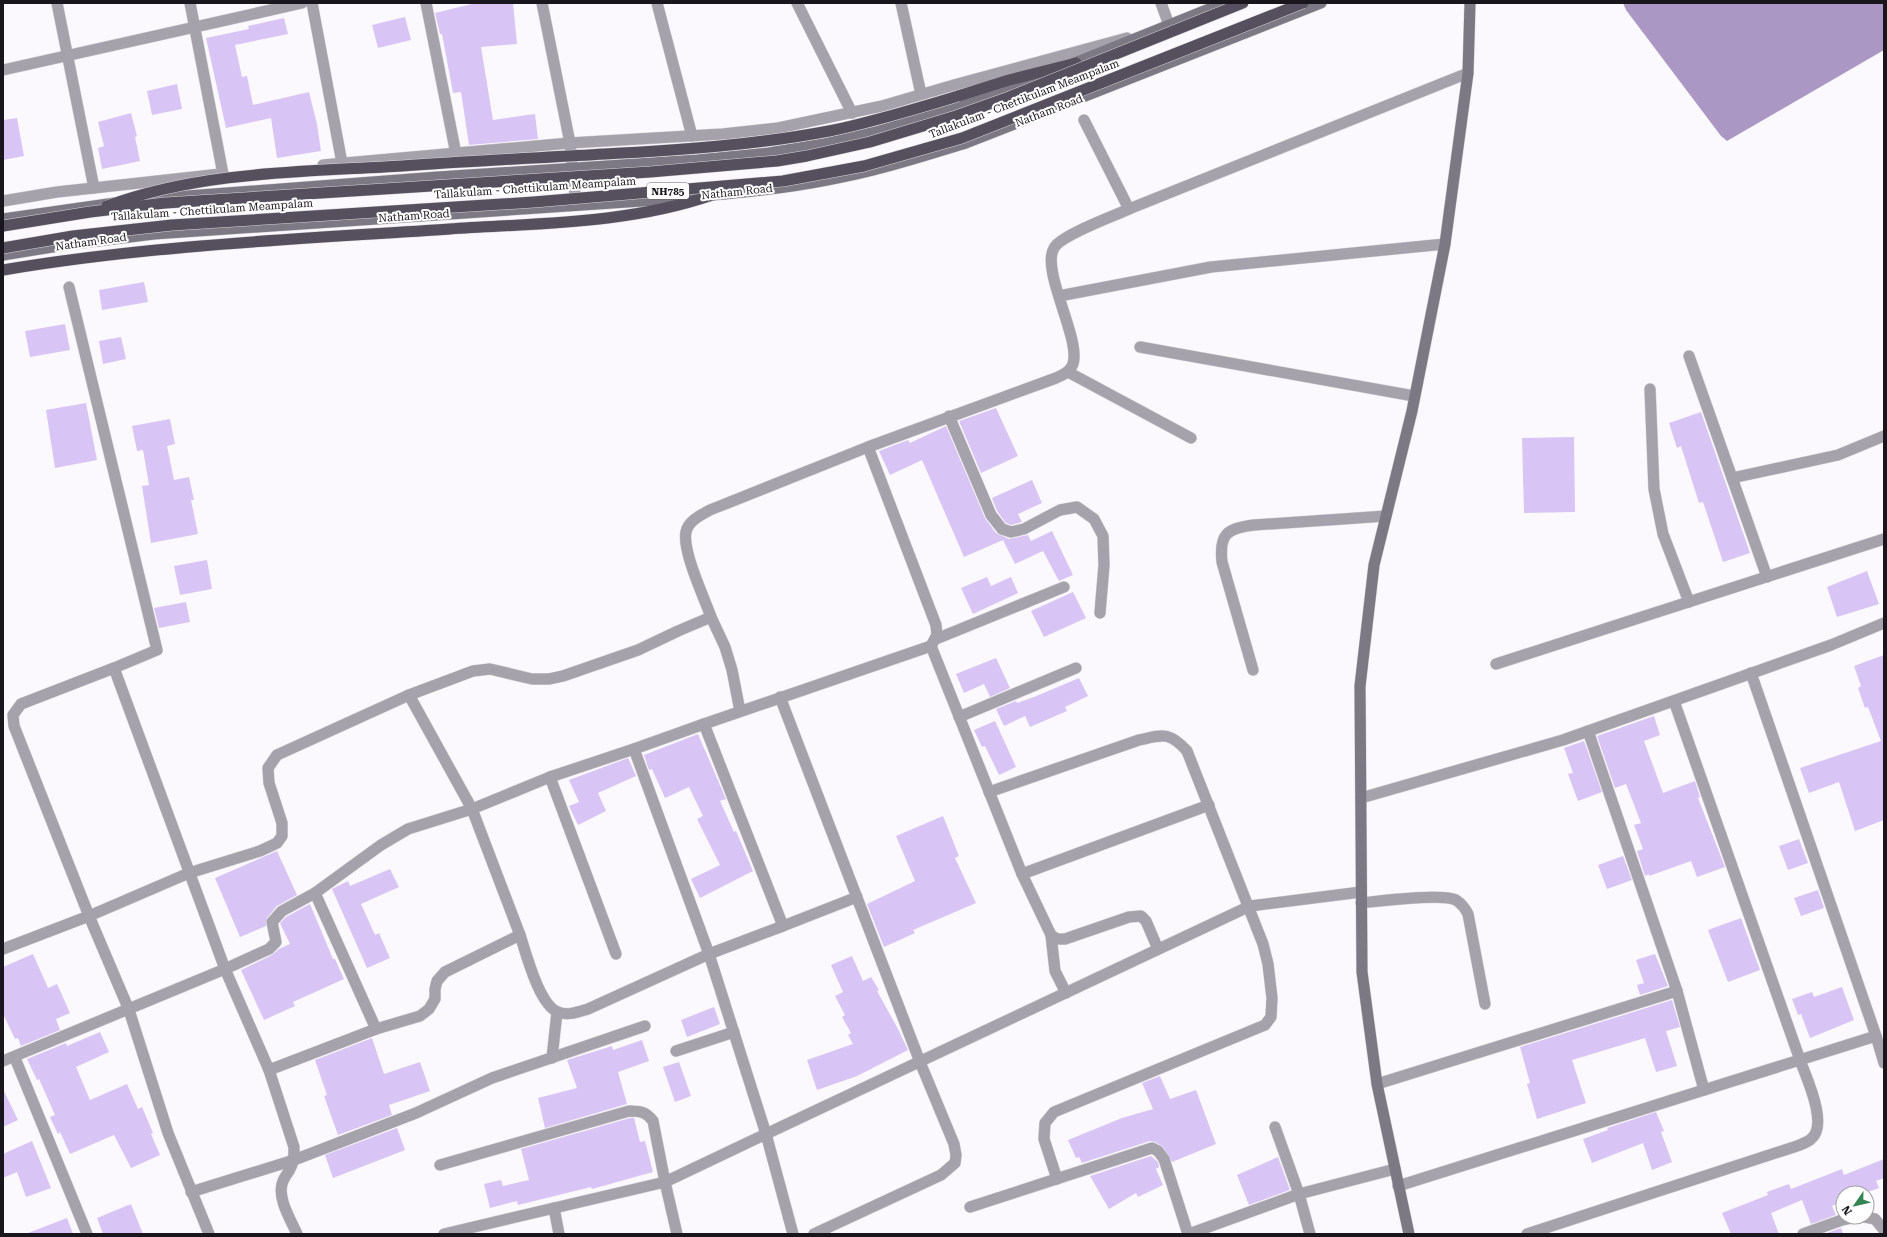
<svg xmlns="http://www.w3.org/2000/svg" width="1887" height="1237" font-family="'Roboto Serif',serif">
<rect width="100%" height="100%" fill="#fbf9fd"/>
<polygon fill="#aa97c4" points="1623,3 1884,3 1884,50 1727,141 1721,136 1626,10"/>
<g fill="#d9c5f5">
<polygon points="476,3 513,3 517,44 481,47 493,120 535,114 538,139 469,145 461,92 453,93 442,34 440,34 435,13"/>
<polygon points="405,17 411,40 378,48 372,25"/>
<polygon points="284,18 288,34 235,45 242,77 247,76 253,105 309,92 317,124 321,151 277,158 271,118 226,128 206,38 249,29 248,26"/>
<polygon points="177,84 182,109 152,115 147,91"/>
<polygon points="131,113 137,136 135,137 140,161 102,169 98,148 104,146 98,122"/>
<polygon points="17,118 24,156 3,160 3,120"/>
<polygon points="144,282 148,302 102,310 99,290"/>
<polygon points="65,324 70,350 30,357 25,331"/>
<polygon points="121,337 126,359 103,364 99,341"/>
<polygon points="86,403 97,460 55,468 46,410"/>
<polygon points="996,408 1018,456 981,473 959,421"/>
<polygon points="1701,412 1750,553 1723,562 1703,502 1699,503 1681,446 1677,448 1669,423"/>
<polygon points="170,419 175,444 167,446 174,480 189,477 194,500 191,500 198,534 151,543 142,486 149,485 143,450 137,451 132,426"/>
<polygon points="946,426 985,518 996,533 1009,539 1028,535 1031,541 1052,531 1073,575 1059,581 1043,551 1015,564 1003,540 964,557 922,460 890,475 879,451 908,440 910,443"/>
<polygon points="1574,437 1575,512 1524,513 1522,438"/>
<polygon points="1032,480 1042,503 1018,514 1022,522 1011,525 1006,523 997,511 992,498"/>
<polygon points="207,560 212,589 180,595 174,566"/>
<polygon points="1867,571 1879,604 1837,617 1827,587"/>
<polygon points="987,577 991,586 1011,577 1018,593 973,614 961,588"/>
<polygon points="1073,592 1086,618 1044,637 1031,611"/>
<polygon points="186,602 190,622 159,628 154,608"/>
<polygon points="1884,655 1884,820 1855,831 1839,782 1809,793 1800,768 1881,741 1868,707 1865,708 1858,688 1861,686 1854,666"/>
<polygon points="996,658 1010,688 990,697 984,684 964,693 956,674"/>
<polygon points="1079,678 1088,696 1065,707 1067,711 1030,727 1025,716 1004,726 996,709 1016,701 1017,703 1034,697"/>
<polygon points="1654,716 1660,735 1644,741 1663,793 1695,781 1700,797 1698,798 1725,867 1697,877 1691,861 1649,876 1649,874 1645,876 1637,851 1643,849 1634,825 1641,823 1626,784 1615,788 1597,736"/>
<polygon points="995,721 1016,767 999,775 985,746 982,747 974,730"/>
<polygon points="698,734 726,799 720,801 734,832 736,831 753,871 700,898 691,879 720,865 697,819 703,816 689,787 665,798 652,769 649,770 644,755"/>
<polygon points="1584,741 1602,792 1578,801 1568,774 1573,773 1564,748"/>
<polygon points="628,758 636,776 598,793 606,811 578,825 569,806 579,802 569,780"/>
<polygon points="943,816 959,856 955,858 976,903 913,930 915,933 884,947 867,904 915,881 896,836"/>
<polygon points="1799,839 1808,863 1788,870 1779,846"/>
<polygon points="277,851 297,895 277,906 267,918 266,926 240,937 215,878"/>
<polygon points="1623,856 1632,880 1607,889 1598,865"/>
<polygon points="390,869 399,887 361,904 375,935 379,933 390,958 367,968 332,889 348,881 350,886"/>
<polygon points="1818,890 1824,908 1801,916 1794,898"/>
<polygon points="310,904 333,959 335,959 344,979 293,1002 295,1006 264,1020 241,970 272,955 279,949 290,944 280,923 286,917"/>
<polygon points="1741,918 1760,970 1728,982 1708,930"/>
<polygon points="33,954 48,988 57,984 70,1013 56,1019 60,1030 21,1046 18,1038 15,1039 3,1014 3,967"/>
<polygon points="1655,954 1668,986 1640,995 1637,985 1644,983 1636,960"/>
<polygon points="852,956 863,981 871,977 879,990 877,991 898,1029 908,1050 857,1076 817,1090 807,1060 853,1044 848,1035 851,1033 842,1017 845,1015 835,996 843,992 831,965"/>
<polygon points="1842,987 1854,1020 1810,1038 1801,1014 1798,1015 1792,999 1812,992 1814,997"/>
<polygon points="1672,1000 1680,1027 1666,1031 1677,1066 1656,1072 1645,1038 1572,1060 1586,1103 1537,1119 1527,1084 1530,1083 1520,1047"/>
<polygon points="714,1007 720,1024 687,1037 681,1020"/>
<polygon points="100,1032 109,1052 76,1067 90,1100 127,1084 138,1109 142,1107 153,1133 151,1134 160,1155 131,1168 114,1135 70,1154 60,1132 58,1134 50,1117 55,1115 39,1079 37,1080 27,1059 66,1043 67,1046"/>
<polygon points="372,1038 384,1074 420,1062 430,1091 389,1105 392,1115 338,1135 324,1096 327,1095 315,1060"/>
<polygon points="642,1040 649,1061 618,1072 627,1104 545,1128 538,1098 577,1088 567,1060 612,1046 613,1050"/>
<polygon points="679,1062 691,1096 675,1102 663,1067"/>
<polygon points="1160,1076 1170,1099 1196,1090 1216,1144 1172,1162 1163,1147 1155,1142 1150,1141 1082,1163 1079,1157 1076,1158 1068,1140 1122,1118 1153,1109 1142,1083"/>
<polygon points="3,1089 18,1120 3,1127"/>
<polygon points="1656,1112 1664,1131 1661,1132 1672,1162 1652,1170 1643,1143 1592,1163 1583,1139 1608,1130 1607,1128"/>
<polygon points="630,1118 634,1118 640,1142 645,1141 653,1172 592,1189 591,1187 518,1205 517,1201 490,1208 484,1184 501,1180 503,1186 529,1180 521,1149"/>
<polygon points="397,1128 405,1150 333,1178 325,1155"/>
<polygon points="32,1141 51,1188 26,1197 17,1172 3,1178 3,1154"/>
<polygon points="1151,1156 1158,1162 1159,1167 1156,1169 1163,1185 1138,1197 1136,1193 1109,1209 1090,1176"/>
<polygon points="1278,1157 1290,1190 1249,1205 1237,1175"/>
<polygon points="1884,1159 1884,1178 1876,1181 1879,1188 1865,1193 1843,1193 1843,1201 1832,1206 1836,1215 1811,1224 1802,1200 1771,1213 1779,1234 1731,1234 1722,1213 1768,1195 1767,1192 1789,1184 1791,1189 1842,1169 1844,1175"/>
<polygon points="131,1204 143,1234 103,1234 97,1218"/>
<polygon points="67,1218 73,1234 28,1234 28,1233"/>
<polygon points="1841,1228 1843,1234 1824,1234"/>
</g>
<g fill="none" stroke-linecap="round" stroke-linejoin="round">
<defs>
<g id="minor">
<polyline points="57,3 94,188"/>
<polyline points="190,3 223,174"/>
<polyline points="312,3 342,163"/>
<polyline points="426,3 456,154"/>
<polyline points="542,3 570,143 576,205"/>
<polyline points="657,3 692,136"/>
<polyline points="797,3 852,113"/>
<polyline points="901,3 921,94"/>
<polyline points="1161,3 1169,25"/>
<polyline points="3,70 302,3"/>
<polyline points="323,165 570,143 723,134 778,128 882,106 954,85 1127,38"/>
<polyline points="3,201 57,192 221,174"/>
<polyline points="1129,209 1468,73"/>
<polyline points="1059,296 1211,267 1445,244"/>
<polyline points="1140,347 1414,396"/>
<polyline points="1689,356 1767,577"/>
<polyline points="1068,372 1191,438"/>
<polyline points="1650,389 1654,489 1663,534 1689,602"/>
<polyline points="949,416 991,515 1002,529 1011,532 1024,529 1060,510 1077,507 1094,519 1103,536 1104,565 1100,613"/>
<polyline points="1732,478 1838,455 1884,436"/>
<polyline points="711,617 725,647 732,670 740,711"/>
<polyline points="936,639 1064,587"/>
<path d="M931 646 937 635 936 625 868 447 1056 378C1062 375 1069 373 1072 366 1084 344 1040 271 1054 248 1061 235 1114 216 1129 209L1084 120"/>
<polyline points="1496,664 1884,539"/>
<polyline points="114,668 21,704 13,715 14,726 89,916 129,1010 168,1133 209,1234"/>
<path d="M1253 670 1222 562C1219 534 1227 528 1254 525L1386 516"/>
<path d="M409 695 473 671 490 669 532 679H549L563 676 638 650 678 631 711 617C704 597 682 551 686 532 688 521 701 515 710 510L868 447"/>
<polyline points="780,697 920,1062 954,1144 956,1155 955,1163 941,1175 814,1234"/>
<polyline points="959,717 1076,668"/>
<polyline points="704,724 931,646 1022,874 1051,935 1057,939 1065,939 1129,917 1141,916 1146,921 1158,949"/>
<polyline points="1588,731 1677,991 1704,1090"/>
<polyline points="550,777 616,954"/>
<path d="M989 792 1139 740C1163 735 1169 731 1187 751L1263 944 1268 964 1272 998 1271 1017 1265 1025 1054 1112 1045 1123 1044 1139 1057 1179"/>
<polyline points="1361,798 1563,740 1831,645 1884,623"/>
<polyline points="1022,874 1209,805"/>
<polyline points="315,893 376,1029"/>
<path d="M1361 903C1380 901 1441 893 1456 900 1462 904 1465 908 1468 914L1485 1004"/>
<polyline points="783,926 857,897"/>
<path d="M520 935C526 953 539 1005 558 1012 568 1016 578 1012 588 1009L709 954 634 749"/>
<polyline points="1051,935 1055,971 1066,993"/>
<polyline points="3,949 89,916 189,873 260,851 277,843 282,836 282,823 269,783 268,768 277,755 409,695 472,809 550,777 634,749 704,724 783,926 709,954 766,1134 1250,906 1361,892"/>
<polyline points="1876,1036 1884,1063"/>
<polyline points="676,1051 734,1032"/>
<polyline points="15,1058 87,1234"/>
<polyline points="552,1058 557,1012"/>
<polyline points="3,1061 225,969 269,949 276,942 272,922 282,911 315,893 381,845 408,829 472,809 520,935 445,972 437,981 435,989 435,999 429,1009 420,1016 376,1029 269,1070 225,969 114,668 157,650 69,287"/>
<path d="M269 1070 294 1147C294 1156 294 1163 289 1171 287 1174 284 1178 283 1181 276 1197 291 1220 297 1234"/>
<polyline points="1377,1084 1677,991"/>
<polyline points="1275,1127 1299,1194 1310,1234"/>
<path d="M440 1165 629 1111C641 1111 646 1112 653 1121L665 1182 766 1134 793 1234"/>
<polyline points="1398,1186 1876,1036 1751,673"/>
<polyline points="191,1192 294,1160 416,1113 492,1078 645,1026"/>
<polyline points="970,1207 1152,1148 1158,1151 1164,1159 1188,1234"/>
<polyline points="554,1208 559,1234"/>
<polyline points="1865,1217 1875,1219 1884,1230"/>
<polyline points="444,1234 665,1182 677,1234"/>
<polyline points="1189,1234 1299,1194 1395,1169"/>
<path d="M1527 1234 1797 1146C1802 1144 1808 1142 1811 1139 1829 1125 1806 1077 1800 1060L1674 701"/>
<polyline points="1803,1234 1842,1220 1856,1217"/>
</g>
<g id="secondary">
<polyline points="1067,66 1224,3"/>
<polyline points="134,200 438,177 698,160 769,153 824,144 879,131 956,108 1047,74"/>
<polyline points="3,219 115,203"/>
<path d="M3 255 65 245 154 234 672 199C724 194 776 190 827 180 874 172 920 157 966 143L1321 3"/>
<polyline points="1409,1234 1377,1084 1362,972 1360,686 1374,565 1412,411 1445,244 1468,73 1470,3"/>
</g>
<g id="trunk">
<polyline points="958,96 1009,80 1076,63"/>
<path d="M3 270C150 245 301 239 450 229 538 223 628 224 712 195"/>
</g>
</defs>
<use href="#minor" stroke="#d7d5d9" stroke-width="12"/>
<use href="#secondary" stroke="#d7d5d9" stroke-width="12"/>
<use href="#trunk" stroke="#d7d5d9" stroke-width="12"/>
<use href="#minor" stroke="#a6a2ab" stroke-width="11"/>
<use href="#secondary" stroke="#7d7984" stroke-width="11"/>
<use href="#trunk" stroke="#554f5e" stroke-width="11"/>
<defs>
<g id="trunk-bridge">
<path d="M107 206C201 171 304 172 402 166 470 161 537 158 605 154 680 150 755 145 829 131 873 122 915 109 958 96"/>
<polyline points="3,226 90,212 165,203 650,172 777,161 807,156 870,142 956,116 1004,99 1243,3"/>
<polyline points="3,248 73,236 172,225 534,202 783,181 864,166 962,138 1303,3"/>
</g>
</defs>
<use href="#trunk-bridge" stroke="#d7d5d9" stroke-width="12" stroke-linecap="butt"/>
<use href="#trunk-bridge" stroke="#554f5e" stroke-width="11"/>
</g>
<g text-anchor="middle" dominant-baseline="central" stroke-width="4" stroke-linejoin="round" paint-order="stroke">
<rect fill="#fff" stroke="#5e5c61" stroke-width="1" x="647" y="183" width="42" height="16" rx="3"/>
<g font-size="10" font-weight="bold" fill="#19161d">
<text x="668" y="191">NH785</text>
</g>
<g font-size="11" fill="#19161d" stroke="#fff">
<text transform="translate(1024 99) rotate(-21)">Tallakulam - Chettikulam Meampalam</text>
<text transform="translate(1049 111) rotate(-21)">Natham Road</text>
<text transform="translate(535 188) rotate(-4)">Tallakulam - Chettikulam Meampalam</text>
<text transform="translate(737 192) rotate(-6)">Natham Road</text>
<text transform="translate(212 210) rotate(-4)">Tallakulam - Chettikulam Meampalam</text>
<text transform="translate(414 216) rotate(-4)">Natham Road</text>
<text transform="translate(91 242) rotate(-8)">Natham Road</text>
</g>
</g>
<rect width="1887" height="1237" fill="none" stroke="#19161d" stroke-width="8"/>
<g transform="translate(1855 1205) rotate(236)"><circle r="19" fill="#ffffff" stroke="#a3a2a5"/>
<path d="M0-3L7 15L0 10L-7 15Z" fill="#358454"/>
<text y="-6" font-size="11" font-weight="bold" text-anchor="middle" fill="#19161d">N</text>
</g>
</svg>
